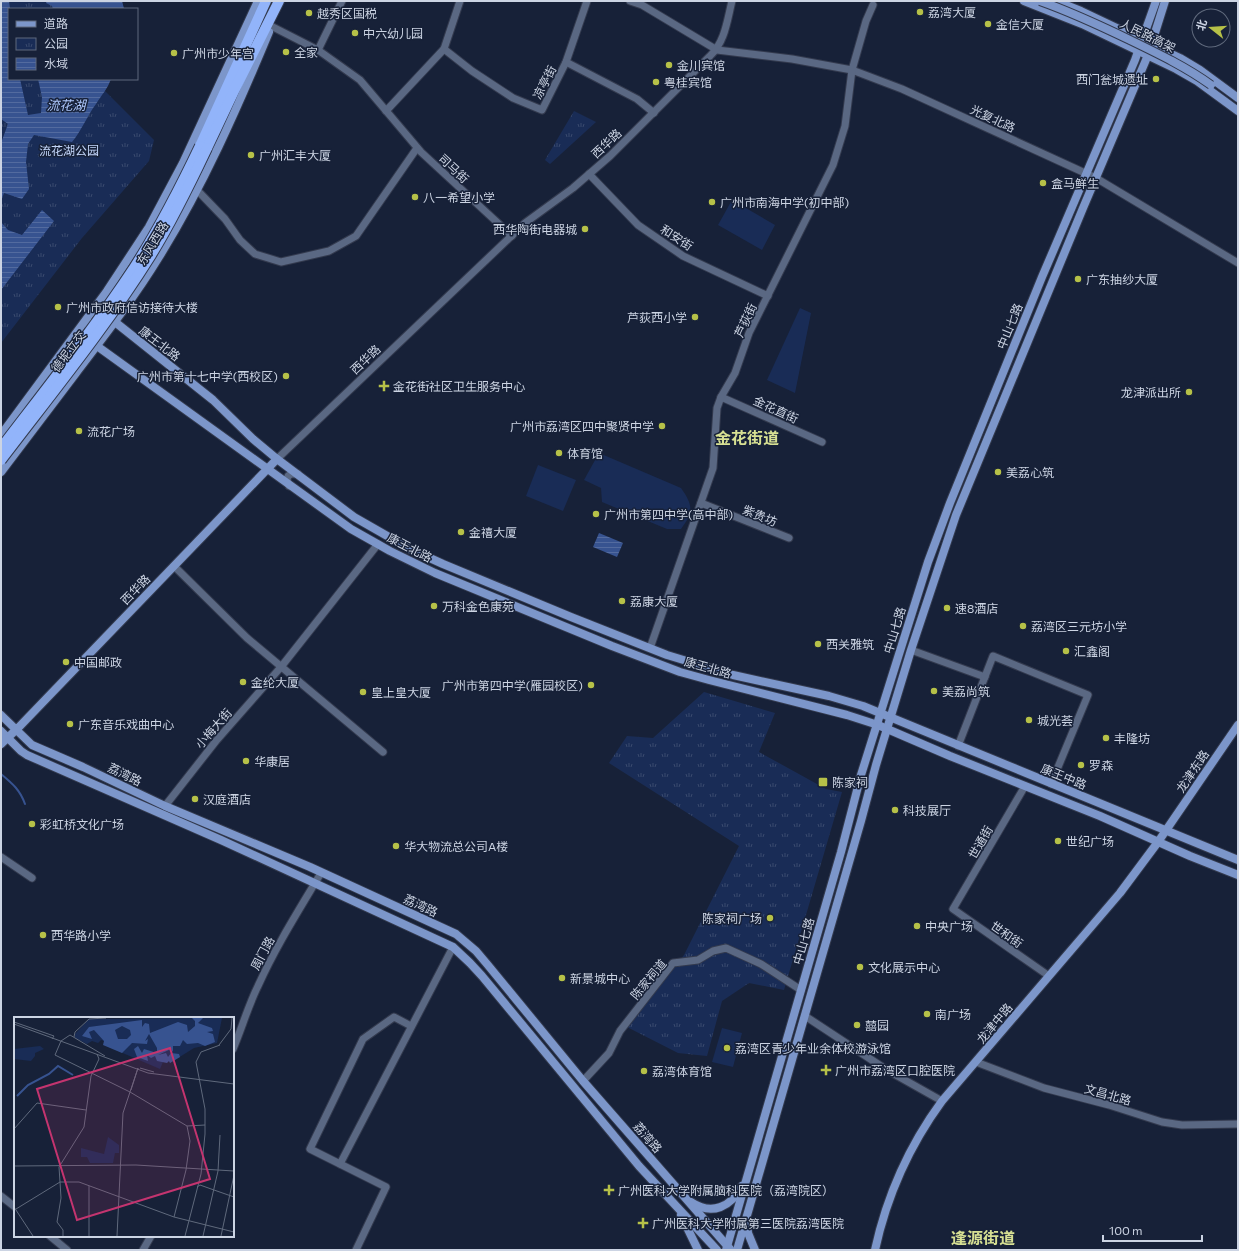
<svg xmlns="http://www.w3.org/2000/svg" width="1239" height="1251" font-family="Commissioner,'Noto Sans SC',sans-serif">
<defs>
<pattern id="park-tufts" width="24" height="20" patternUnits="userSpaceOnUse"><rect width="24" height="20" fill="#192c56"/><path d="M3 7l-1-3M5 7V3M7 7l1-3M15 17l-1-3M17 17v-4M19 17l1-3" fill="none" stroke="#394a6e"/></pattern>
<pattern id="water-rules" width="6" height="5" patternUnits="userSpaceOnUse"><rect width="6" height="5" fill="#375390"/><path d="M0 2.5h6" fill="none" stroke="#536b9f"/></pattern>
</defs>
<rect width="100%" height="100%" fill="#172138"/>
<g fill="#192c56">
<polygon points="732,200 775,225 762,250 718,225"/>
<polygon points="800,308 811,313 795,393 767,380"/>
<path d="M599 453 681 488C693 505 694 512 681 529H667L602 502 601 488 584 480Z"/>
<polygon points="538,465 576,480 563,511 526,496"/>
<polygon points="722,1028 742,1033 733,1067 712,1062"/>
</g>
<g fill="url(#park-tufts)">
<polygon points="1,1 122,1 124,9 9,9 9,79 109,79 104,90 154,140 149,161 82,238 1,343"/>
<polygon points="574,111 596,122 550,164 545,160"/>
<polygon points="704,692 775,713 759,752 826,789 842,792 784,990 749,983 722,1001 707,1056 678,1053 627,1027 684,955 739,846 609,763 627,736 653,738"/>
</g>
<g fill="url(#water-rules)">
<path d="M1 1H9L10 9H9V79H20L28 115 41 113 42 97 38 79H111C107 90 102 94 96 104 87 116 82 130 72 142L34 135 28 144 26 162 29 189 22 199 4 193 1 201V143L8 124 1 119Z"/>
<polygon points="47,1 122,1 124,9 53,9 52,6 46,3"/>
<polygon points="42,210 54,221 1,290 1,222 8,230 22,235"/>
<polygon points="599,533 623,543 617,557 593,547"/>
</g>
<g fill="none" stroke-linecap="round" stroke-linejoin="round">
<path stroke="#375390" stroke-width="2" d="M1 774C13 784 20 790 25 804"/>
<defs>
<g id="minor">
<polyline points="630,1 642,5 717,50 792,59 852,70 902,89 1096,178 1238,263"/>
<polyline points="271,26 318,50 360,80 421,152 512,236"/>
<polyline points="444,49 472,71 513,98 542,110 566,62 587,1"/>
<polyline points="318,50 342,1"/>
<polyline points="566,62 637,99 654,113"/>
<polyline points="386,111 444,49 460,1"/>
<polyline points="589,174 638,225 683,256 768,296"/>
<polyline points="197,190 225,219 240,240 255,254 281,262 329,251 356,236 417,148"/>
<polyline points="721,397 822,442"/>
<path d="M277 459 525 223 573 188 610 156 710 56C725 42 727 21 732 1"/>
<polyline points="289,486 287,480 288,476 291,474 298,474"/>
<polyline points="701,503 789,538"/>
<polyline points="174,566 247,638 383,752"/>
<polyline points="650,648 713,468 717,408 721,397 735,373 749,333 833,165 845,126 852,70 866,21 873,5"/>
<polyline points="911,650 985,677"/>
<polyline points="958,746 993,656 1088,695 1051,784"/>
<polyline points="1025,786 953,909 1049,976"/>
<polyline points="165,806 216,741 281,667 378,544"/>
<polyline points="1,857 32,878"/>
<polyline points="805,1016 887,1070 942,1101"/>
<path d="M233 1049C242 1028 248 1006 258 986 276 946 299 910 321 873"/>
<polyline points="976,1062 1044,1088 1109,1105 1162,1122 1182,1125 1238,1124"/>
<polyline points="583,1081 609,1053 620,1031 673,963 698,960 713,951 726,948 761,964 801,990"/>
<polyline points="340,1164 453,947"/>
<polyline points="1,1196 15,1207"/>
<polyline points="50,1236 67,1250"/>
<polyline points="143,1250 151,1236"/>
<polyline points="356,1250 386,1187 310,1149 363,1039 394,1017 411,1026"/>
</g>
<g id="major">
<polyline points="1024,1 1082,24 1176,69 1197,81 1238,111"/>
<polyline points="1056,1 1081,11 1180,58 1200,70 1238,98"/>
<polyline points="87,320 97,346 351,529 390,551 435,573 612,646 680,672 709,680 847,715 878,725 950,756 1100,816 1190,856 1238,875"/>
<polyline points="101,321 115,322 213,400 253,439 277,459 354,517 410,549 443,564 571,617 667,655 733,675 829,696 863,706 1238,860"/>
<polyline points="1,435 107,291 149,227 183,163 258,1"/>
<path d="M1 472C26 439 51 406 76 373 105 335 134 298 159 257 203 186 237 109 269 32"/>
<polyline points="1,715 32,745 83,767 165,806 310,867 456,934 476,951 487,964 583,1081 730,1249"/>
<polyline points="1,731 21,751 27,755 221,840 453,947 470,963 482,976 639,1166 717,1250"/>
<polyline points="1,744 19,727 277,459"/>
<path d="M691 1202C712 1216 731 1207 742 1186"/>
<polyline points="681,1215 698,1250"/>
<polyline points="747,1222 748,1233 755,1250"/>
<polyline points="726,1250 841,852 861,775 928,562 950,503 1042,277 1135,60 1156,1"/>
<polyline points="737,1250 861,821 876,765 911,650 956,515 1083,208 1148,55 1165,1"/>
<path d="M875 1250C887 1195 909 1146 942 1101L1120 893 1158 842 1238 725"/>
</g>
<g id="highway">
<polyline points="200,146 266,1"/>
<polyline points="207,148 234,91 279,1"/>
</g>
</defs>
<use href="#minor" stroke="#333a4e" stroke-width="9"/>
<use href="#major" stroke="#333a4e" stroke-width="10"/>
<use href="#highway" stroke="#333a4e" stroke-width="12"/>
<use href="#minor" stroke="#5a6883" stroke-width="7"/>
<use href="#major" stroke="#7c96ca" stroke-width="8"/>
<use href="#highway" stroke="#92b4fa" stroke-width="10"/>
<defs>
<path id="major-bridge" d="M1040 1C1071 12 1101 26 1130 40 1159 54 1186 67 1211 85"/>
<g id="highway-bridge">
<path d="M1 448C46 389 93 330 134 268 159 229 180 188 200 146"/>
<path d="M1 460C52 393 106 327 151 255 172 221 190 184 207 148"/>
</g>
</defs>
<use href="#major-bridge" stroke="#333a4e" stroke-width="10" stroke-linecap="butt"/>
<use href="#highway-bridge" stroke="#333a4e" stroke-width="12" stroke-linecap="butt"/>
<use href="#major-bridge" stroke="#7c96ca" stroke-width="8"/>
<use href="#highway-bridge" stroke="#92b4fa" stroke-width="10"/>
</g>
<g fill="#b6c148" stroke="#172138" stroke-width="1.5">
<circle cx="920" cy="12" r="4"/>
<circle cx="309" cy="13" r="4"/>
<circle cx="988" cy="24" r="4"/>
<circle cx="355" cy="33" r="4"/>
<circle cx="286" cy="52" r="4"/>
<circle cx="174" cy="53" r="4"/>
<circle cx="669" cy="65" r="4"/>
<circle cx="1156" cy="79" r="4"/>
<circle cx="656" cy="82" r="4"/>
<circle cx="251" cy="155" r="4"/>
<circle cx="1043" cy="183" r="4"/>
<circle cx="415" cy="197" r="4"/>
<circle cx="712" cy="202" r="4"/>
<circle cx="585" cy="229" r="4"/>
<circle cx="1078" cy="279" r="4"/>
<circle cx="58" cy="307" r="4"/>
<circle cx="695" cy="317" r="4"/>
<circle cx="286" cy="376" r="4"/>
<path d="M382 380h4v4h4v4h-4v4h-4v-4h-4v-4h4z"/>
<circle cx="1189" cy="392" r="4"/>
<circle cx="662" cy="426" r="4"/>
<circle cx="79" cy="431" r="4"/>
<circle cx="559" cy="453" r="4"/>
<circle cx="998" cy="472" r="4"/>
<circle cx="596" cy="514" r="4"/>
<circle cx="461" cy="532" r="4"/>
<circle cx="622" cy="601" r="4"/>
<circle cx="434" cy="606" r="4"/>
<circle cx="947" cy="608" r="4"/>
<circle cx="1023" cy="626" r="4"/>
<circle cx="818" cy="644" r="4"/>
<circle cx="1066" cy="651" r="4"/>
<circle cx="66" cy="662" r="4"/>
<circle cx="243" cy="682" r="4"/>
<circle cx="591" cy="685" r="4"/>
<circle cx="934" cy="691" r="4"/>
<circle cx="363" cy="692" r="4"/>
<circle cx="1029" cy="720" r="4"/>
<circle cx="70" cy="724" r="4"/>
<circle cx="1106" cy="738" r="4"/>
<circle cx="246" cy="761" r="4"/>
<circle cx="1081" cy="765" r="4"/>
<rect x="818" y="777" width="10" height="10" rx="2"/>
<circle cx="195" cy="799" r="4"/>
<circle cx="895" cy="810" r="4"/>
<circle cx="32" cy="824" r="4"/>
<circle cx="1058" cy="841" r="4"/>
<circle cx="396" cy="846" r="4"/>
<circle cx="770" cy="918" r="4"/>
<circle cx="917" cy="926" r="4"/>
<circle cx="43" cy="935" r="4"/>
<circle cx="860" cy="967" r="4"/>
<circle cx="562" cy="978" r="4"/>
<circle cx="927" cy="1014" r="4"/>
<circle cx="857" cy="1025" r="4"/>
<circle cx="727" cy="1048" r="4"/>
<path d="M824 1064h4v4h4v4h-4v4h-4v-4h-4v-4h4z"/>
<circle cx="644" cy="1071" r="4"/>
<path d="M607 1184h4v4h4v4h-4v4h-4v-4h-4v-4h4z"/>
<path d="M641 1217h4v4h4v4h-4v4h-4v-4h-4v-4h4z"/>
</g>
<g text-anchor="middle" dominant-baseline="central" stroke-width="3" stroke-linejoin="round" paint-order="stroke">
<g font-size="12" fill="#ccd4e3" stroke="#172138" text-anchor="start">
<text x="928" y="12">荔湾大厦</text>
<text x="317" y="13">越秀区国税</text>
<text x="996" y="24">金信大厦</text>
<text x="363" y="33">中六幼儿园</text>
<text x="294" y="52">全家</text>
<text x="182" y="53">广州市少年宫</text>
<text x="677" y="65">金川宾馆</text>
<text x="1148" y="79" text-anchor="end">西门瓮城遗址</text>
<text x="664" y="82">粤桂宾馆</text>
<text x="259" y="155">广州汇丰大厦</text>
<text x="1051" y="183">盒马鲜生</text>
<text x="423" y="197">八一希望小学</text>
<text x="720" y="202">广州市南海中学(初中部)</text>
<text x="577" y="229" text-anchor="end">西华陶街电器城</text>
<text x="1086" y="279">广东抽纱大厦</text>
<text x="66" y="307">广州市政府信访接待大楼</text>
<text x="687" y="317" text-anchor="end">芦荻西小学</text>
<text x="278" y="376" text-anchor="end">广州市第十七中学(西校区)</text>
<text x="393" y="386">金花街社区卫生服务中心</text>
<text x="1181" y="392" text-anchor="end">龙津派出所</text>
<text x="654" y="426" text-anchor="end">广州市荔湾区四中聚贤中学</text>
<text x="87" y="431">流花广场</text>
<text x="567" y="453">体育馆</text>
<text x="1006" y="472">美荔心筑</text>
<text x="604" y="514">广州市第四中学(高中部)</text>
<text x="469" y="532">金禧大厦</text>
<text x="630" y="601">荔康大厦</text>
<text x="442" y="606">万科金色康苑</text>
<text x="955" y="608">速8酒店</text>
<text x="1031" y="626">荔湾区三元坊小学</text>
<text x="826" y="644">西关雅筑</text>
<text x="1074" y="651">汇鑫阁</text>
<text x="74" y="662">中国邮政</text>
<text x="251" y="682">金纶大厦</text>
<text x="583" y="685" text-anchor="end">广州市第四中学(雁园校区)</text>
<text x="942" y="691">美荔尚筑</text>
<text x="371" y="692">皇上皇大厦</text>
<text x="1037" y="720">城光荟</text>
<text x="78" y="724">广东音乐戏曲中心</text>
<text x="1114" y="738">丰隆坊</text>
<text x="254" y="761">华康居</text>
<text x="1089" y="765">罗森</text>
<text x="832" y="782">陈家祠</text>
<text x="203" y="799">汉庭酒店</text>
<text x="903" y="810">科技展厅</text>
<text x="40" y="824">彩虹桥文化广场</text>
<text x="1066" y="841">世纪广场</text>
<text x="404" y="846">华大物流总公司A楼</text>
<text x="762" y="918" text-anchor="end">陈家祠广场</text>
<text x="925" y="926">中央广场</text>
<text x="51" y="935">西华路小学</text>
<text x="868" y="967">文化展示中心</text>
<text x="570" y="978">新景城中心</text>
<text x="935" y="1014">南广场</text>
<text x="865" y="1025">囍园</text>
<text x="735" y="1048">荔湾区青少年业余体校游泳馆</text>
<text x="835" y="1070">广州市荔湾区口腔医院</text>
<text x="652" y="1071">荔湾体育馆</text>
<text x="618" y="1190">广州医科大学附属脑科医院（荔湾院区）</text>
<text x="652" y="1223">广州医科大学附属第三医院荔湾医院</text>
</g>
<g font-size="12" fill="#ccd4e3" stroke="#172138">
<text transform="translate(1148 35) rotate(26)">人民路高架</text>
<text transform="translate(544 82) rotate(-63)">凉亭街</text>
<text transform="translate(993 118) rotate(25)">光复北路</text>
<text transform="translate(606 143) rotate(-43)">西华路</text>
<text transform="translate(454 168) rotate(43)">司马街</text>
<text transform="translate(677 237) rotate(33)">和安街</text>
<text transform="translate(152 243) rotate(-59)">东风西路</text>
<text transform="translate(745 320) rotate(-65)">芦荻街</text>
<text transform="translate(1009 326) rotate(-68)">中山七路</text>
<text transform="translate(160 343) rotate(38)">康王北路</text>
<text transform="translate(68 351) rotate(-53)">德坭立交</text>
<text transform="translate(365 359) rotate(-43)">西华路</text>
<text transform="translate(776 409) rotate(25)">金花直街</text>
<text transform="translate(760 515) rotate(22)">紫贵坊</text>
<text transform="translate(410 547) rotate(27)">康王北路</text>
<text transform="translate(135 589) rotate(-46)">西华路</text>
<text transform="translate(894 630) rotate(-73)">中山七路</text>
<text transform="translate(708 667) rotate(16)">康王北路</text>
<text transform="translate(213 728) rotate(-49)">小梅大街</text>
<text transform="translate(1192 771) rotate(-56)">龙津东路</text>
<text transform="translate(125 774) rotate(26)">荔湾路</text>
<text transform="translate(1064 776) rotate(22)">康王中路</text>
<text transform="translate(980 842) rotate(-60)">世通街</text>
<text transform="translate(421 905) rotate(25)">荔湾路</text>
<text transform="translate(1007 934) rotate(35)">世和街</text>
<text transform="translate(803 941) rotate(-74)">中山七路</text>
<text transform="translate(262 953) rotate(-62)">周门路</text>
<text transform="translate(648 979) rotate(-50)">陈家祠道</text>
<text transform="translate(994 1023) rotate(-50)">龙津中路</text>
<text transform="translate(1108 1094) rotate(16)">文昌北路</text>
<text transform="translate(648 1137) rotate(49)">荔湾路</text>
</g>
<g font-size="12" fill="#c3d6fa" stroke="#172138">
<text x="69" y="150">流花湖公园</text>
</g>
<g font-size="13" font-style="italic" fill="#acc6fc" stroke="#172138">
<text x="66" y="105">流花湖</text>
</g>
<g font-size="16" font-weight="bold" fill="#d7e093" stroke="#172138">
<text x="747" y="437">金花街道</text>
<text x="983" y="1237">逢源街道</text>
</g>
</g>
<g transform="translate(14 1017)">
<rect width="220" height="220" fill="#172138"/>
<path d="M208 1 203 26 180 31 156 46 155 44 149 45 146 52 90 28 91 24 87 23 84 26 78 24 73 27 61 21V17L75 2ZM26 29 30 32 21 36V39L17 44 0 42V32ZM94 120 105 128V136H101L99 146H76L73 140H67V131L90 137Z" fill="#192c56"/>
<path d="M178 1H189L184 6 198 11 199 14 193 15 199 17 201 25 191 29 184 26 173 27 169 23 166 29H159V35L157 32 144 38 152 36 154 40 157 36 165 37 166 40 156 46 155 44 153 46 143 44 141 39 137 41 133 38 134 44 123 40 120 32 124 29 128 36 130 32 143 36V31L135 17 131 24 134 22 133 27 118 26 108 36 89 28 90 24 80 13 75 15 78 22 68 19 75 10 128 3V10L131 6 135 7 136 16 164 5 173 8 174 15 181 9V4ZM108 9 116 13 117 18 113 22H104L101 13Z" fill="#375390" fill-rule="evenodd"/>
<path fill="none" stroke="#375390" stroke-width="2" d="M3 79 14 68 35 57 44 49 59 58"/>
<path fill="none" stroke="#5f697c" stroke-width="1" d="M0 5 40 19 38 22M0 7 134 56 220 67M60 20 61 15 75 2 92 1M205 28 217 12 218 1M91 39 56 18 47 24 41 38 116 75M126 51 140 55M117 73 124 51M116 75 173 109 191 108M0 112 23 86 72 93M0 149 122 148 220 154M46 165H65L160 200 220 215M46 165 45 150 70 110 77 59 85 42 83 37M75 169V219M183 170 186 168 200 173M200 173 220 180M0 190 19 219M2 192 46 165 47 181 43 205 49 213V219M160 200 172 153 176 124 173 109M103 219 109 96 124 51M171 219 187 157 191 117V92L182 45 187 35 206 28M189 219 204 154 206 118M207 219 220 158"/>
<path fill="#c4346f" fill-opacity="0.15" stroke="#c4346f" stroke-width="2" d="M156 31 196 162 63 203 23 72Z"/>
<rect width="220" height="220" fill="none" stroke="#ccd4e3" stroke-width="2"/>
</g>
<rect width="1239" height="1251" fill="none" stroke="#ccd4e3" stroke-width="4"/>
<rect x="8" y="8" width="130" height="72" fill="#172138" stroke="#5f697c"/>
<rect x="16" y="21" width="20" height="6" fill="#7c96ca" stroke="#5f697c"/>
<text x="44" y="28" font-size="12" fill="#ccd4e3">道路</text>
<rect x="16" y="38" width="20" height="12" fill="url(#park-tufts)" stroke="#5f697c"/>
<text x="44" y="48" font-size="12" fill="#ccd4e3">公园</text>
<rect x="16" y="58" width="20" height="12" fill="url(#water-rules)" stroke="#5f697c"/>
<text x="44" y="68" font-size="12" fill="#ccd4e3">水域</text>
<g transform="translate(1211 28) rotate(287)"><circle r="19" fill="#172138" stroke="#5f697c"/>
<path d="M0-3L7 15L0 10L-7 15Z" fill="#b6c148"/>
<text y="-6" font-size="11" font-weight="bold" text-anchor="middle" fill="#ccd4e3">北</text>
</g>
<path d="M1103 1235v6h99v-6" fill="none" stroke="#ccd4e3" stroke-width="2"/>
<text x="1109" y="1235" font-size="12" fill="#ccd4e3" stroke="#172138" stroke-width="3" paint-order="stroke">100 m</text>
</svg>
